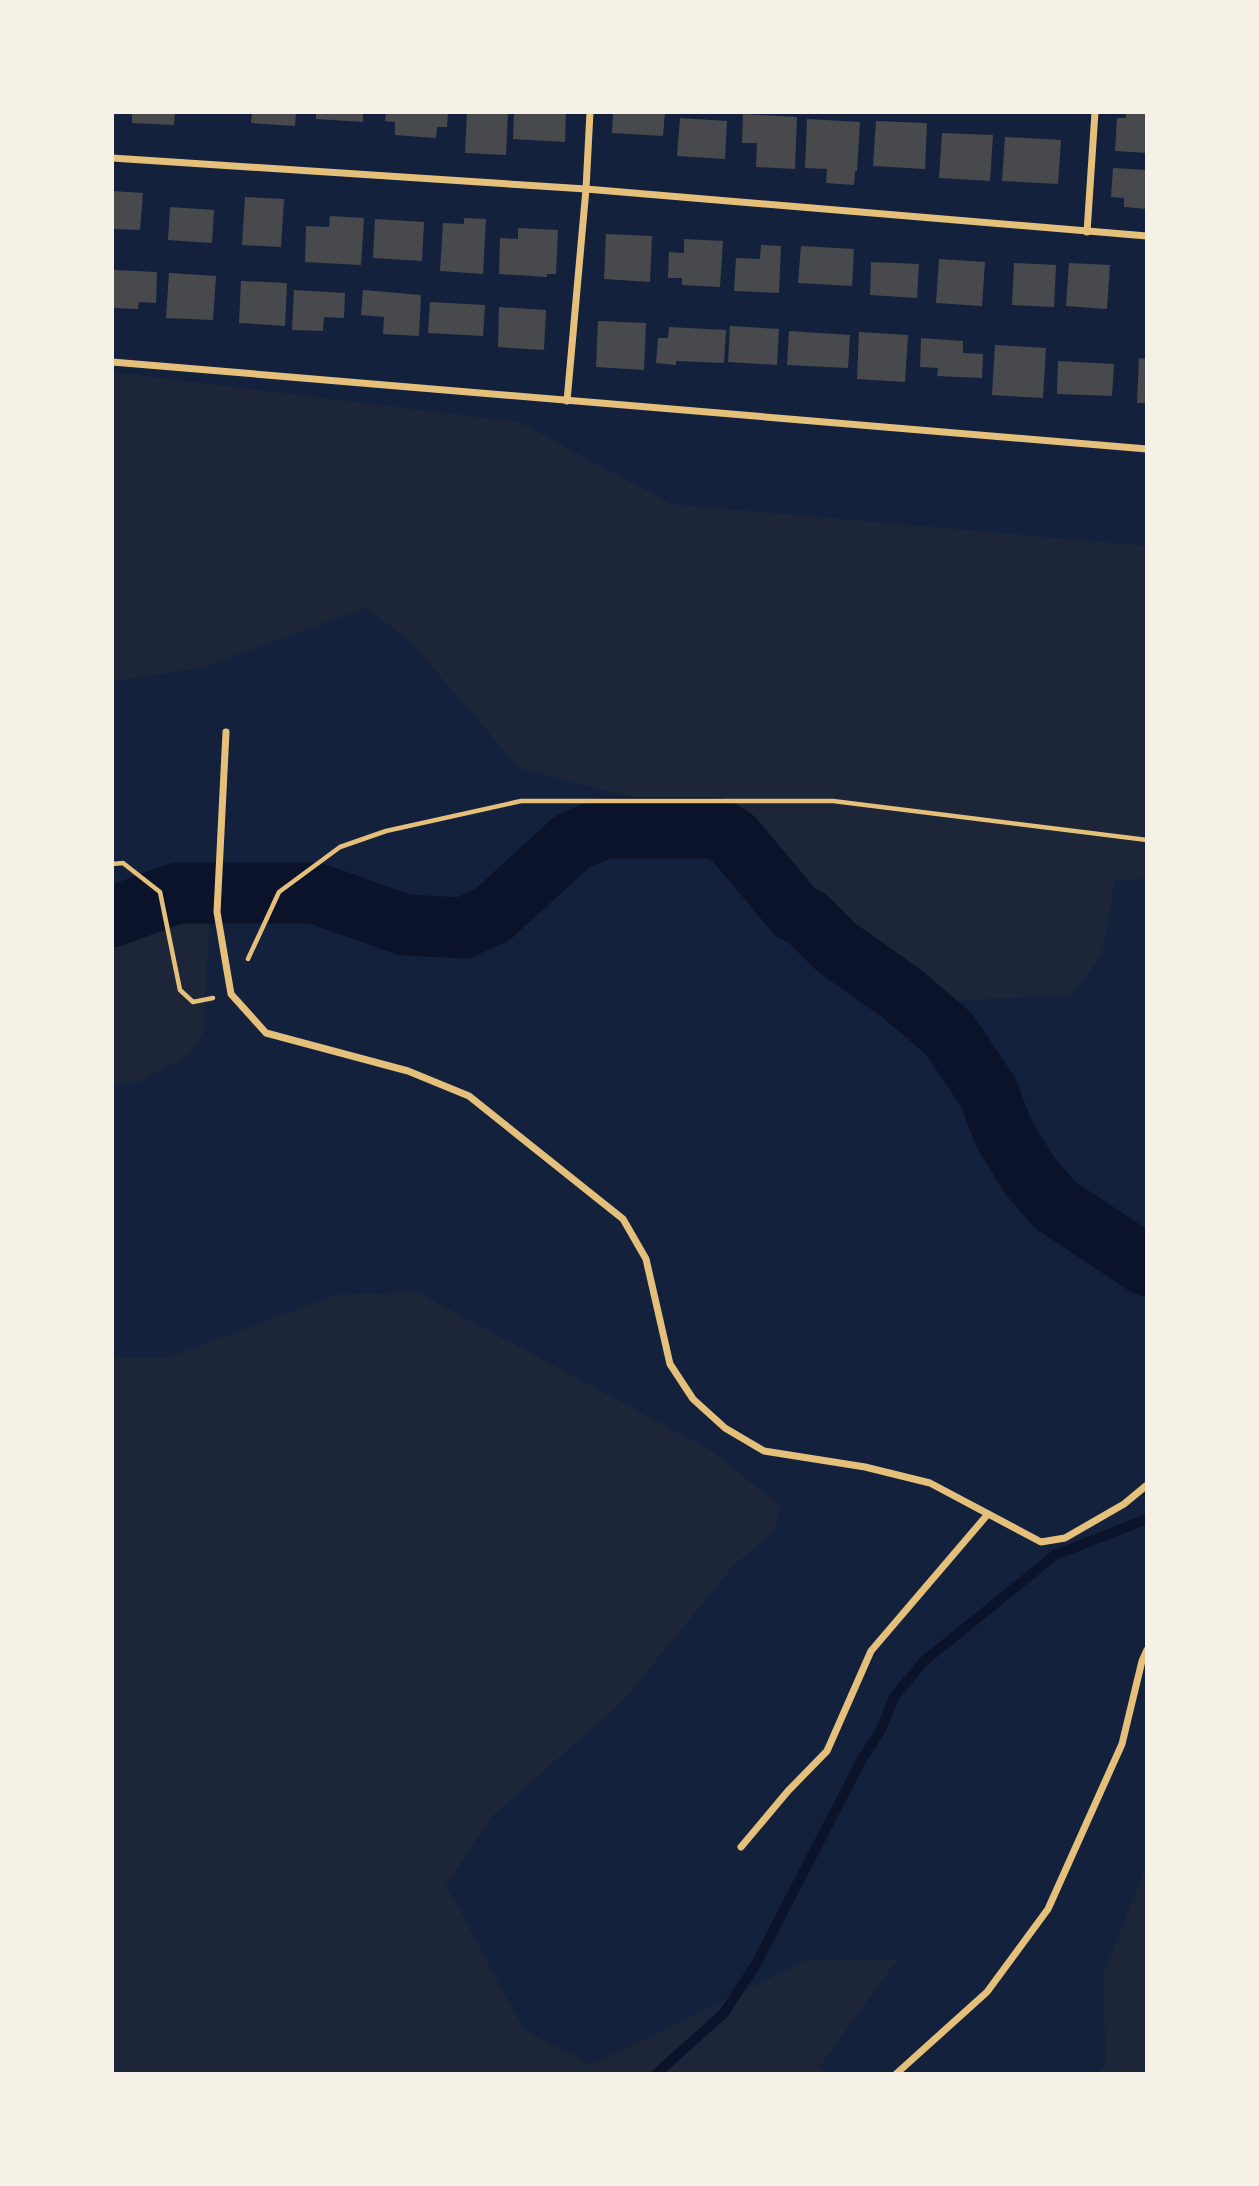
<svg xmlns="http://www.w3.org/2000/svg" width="1259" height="2186" font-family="'Sofia Sans Condensed',sans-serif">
<rect width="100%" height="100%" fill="#14213d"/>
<g fill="#1d2539">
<polygon points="112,372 519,422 671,504 1147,546 1147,879 1115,880 1102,955 1072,995 953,1001 920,993 751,828 519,768 410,641 366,608 204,667 112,682"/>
<polygon points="129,896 210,915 203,1033 189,1054 141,1081 112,1087 112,902"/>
<polygon points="417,1292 712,1451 781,1507 773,1532 733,1566 622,1702 491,1817 446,1885 524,2030 591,2065 808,1960 897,1960 819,2067 827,2074 112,2074 112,1358 166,1358 336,1295"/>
<polygon points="1147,1864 1147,2074 1095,2074 1106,2066 1103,1976"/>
</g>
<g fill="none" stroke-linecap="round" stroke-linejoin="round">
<polyline stroke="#0b132b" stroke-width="10" points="656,2074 724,2013 756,1964 862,1759 881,1730 894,1697 923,1662 1055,1555 1147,1519"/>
<polyline stroke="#0b132b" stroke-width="61" points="112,917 177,893 315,893 405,925 463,928 492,915 573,841 605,828 717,828 733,838 795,912 808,919 837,948 901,993 949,1034 988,1092 1004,1134 1030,1176 1055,1205 1147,1266"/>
</g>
<g fill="#48494c">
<polygon points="132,112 175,112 174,125 132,123"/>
<polygon points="252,112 296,112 295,126 251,123"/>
<polygon points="316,112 363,112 363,122 316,119"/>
<polygon points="386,112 448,112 447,127 437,127 436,138 395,135 395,122 385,121"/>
<polygon points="467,112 508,112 506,155 465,153"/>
<polygon points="514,112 566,112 565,142 513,139"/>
<polygon points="613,112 665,112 663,136 612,133"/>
<polygon points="1126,112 1147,112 1147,153 1115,151 1117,118 1126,118"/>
<polygon points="743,114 797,117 795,169 756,167 757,143 742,143"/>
<polygon points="680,118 727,121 725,159 677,156"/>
<polygon points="807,119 860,122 857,171 855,171 854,185 826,183 827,169 805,168"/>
<polygon points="876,121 927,123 925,169 873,166"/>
<polygon points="942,133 993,135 990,181 939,178"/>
<polygon points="1005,137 1061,140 1058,184 1002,181"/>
<polygon points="1113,168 1147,170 1147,209 1124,207 1124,198 1111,197"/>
<polygon points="112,191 143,193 140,230 112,229"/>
<polygon points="245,197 284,199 281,247 242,245"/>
<polygon points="170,207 214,210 212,243 168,240"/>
<polygon points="330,216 364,218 361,265 305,262 306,226 329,227"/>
<polygon points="464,218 486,219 483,274 440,271 443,223 464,224"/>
<polygon points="375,219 424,222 422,261 373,258"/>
<polygon points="518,228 558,230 556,274 547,274 547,277 499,274 500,238 518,239"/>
<polygon points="606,234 652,236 650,282 604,279"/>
<polygon points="684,239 723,241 720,287 682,285 682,278 668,278 669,252 684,253"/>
<polygon points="761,245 781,246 779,293 734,291 736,258 760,259"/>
<polygon points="801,246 854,249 852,286 798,283"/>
<polygon points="939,259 985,262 982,306 936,303"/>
<polygon points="871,262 919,264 917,298 870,295"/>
<polygon points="1014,263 1056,265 1054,307 1012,305"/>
<polygon points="1069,263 1110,265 1107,309 1066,306"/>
<polygon points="114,270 157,272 156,303 139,302 138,309 112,308 112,280 114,280"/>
<polygon points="169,273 216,276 213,320 166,318"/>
<polygon points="241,281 287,283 285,326 239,323"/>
<polygon points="294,290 345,293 344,318 324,317 323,331 292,330"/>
<polygon points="363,290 421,295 419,336 383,334 384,317 361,315"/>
<polygon points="430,302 485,305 483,336 428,333"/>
<polygon points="499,307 546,310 544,350 498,347"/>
<polygon points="598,321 646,323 644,370 596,367"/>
<polygon points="730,326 779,329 777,365 728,362"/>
<polygon points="669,327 726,330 724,363 676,361 676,365 656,363 658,338 668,338"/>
<polygon points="789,331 850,335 848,368 787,365"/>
<polygon points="859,332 908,335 905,382 857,379"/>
<polygon points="921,338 963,341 963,353 983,354 982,378 937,376 938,368 920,367"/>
<polygon points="995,345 1046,348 1043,398 992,395"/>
<polygon points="1139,358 1147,359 1147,403 1137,403"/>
<polygon points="1058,361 1114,364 1112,396 1057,394"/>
</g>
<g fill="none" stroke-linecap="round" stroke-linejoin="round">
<g stroke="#e5c07b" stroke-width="4.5">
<polyline points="112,864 123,863 160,892 180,990 193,1002 213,998"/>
<polyline points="248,959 279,892 340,847 386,831 521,801 833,801 1147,840"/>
</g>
<g stroke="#e5c07b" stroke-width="7">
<polyline points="112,158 586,189 1147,236"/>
<polyline points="1087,232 1095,112"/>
<polyline points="112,362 1147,449"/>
<polyline points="567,401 586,189 590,112"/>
<polyline points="226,732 217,912 231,994 266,1033 408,1071 469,1096 623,1219 646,1259 670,1364 693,1399 725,1428 764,1451 865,1467 930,1483 1041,1542 1065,1538 1124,1504 1147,1485"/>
<polyline points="741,1847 788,1791 827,1751 871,1651 988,1514"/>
<polyline points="896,2074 987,1992 1048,1909 1122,1744 1142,1661 1147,1650"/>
</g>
</g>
<rect width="1259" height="2186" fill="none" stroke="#f6f1e7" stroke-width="228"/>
</svg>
